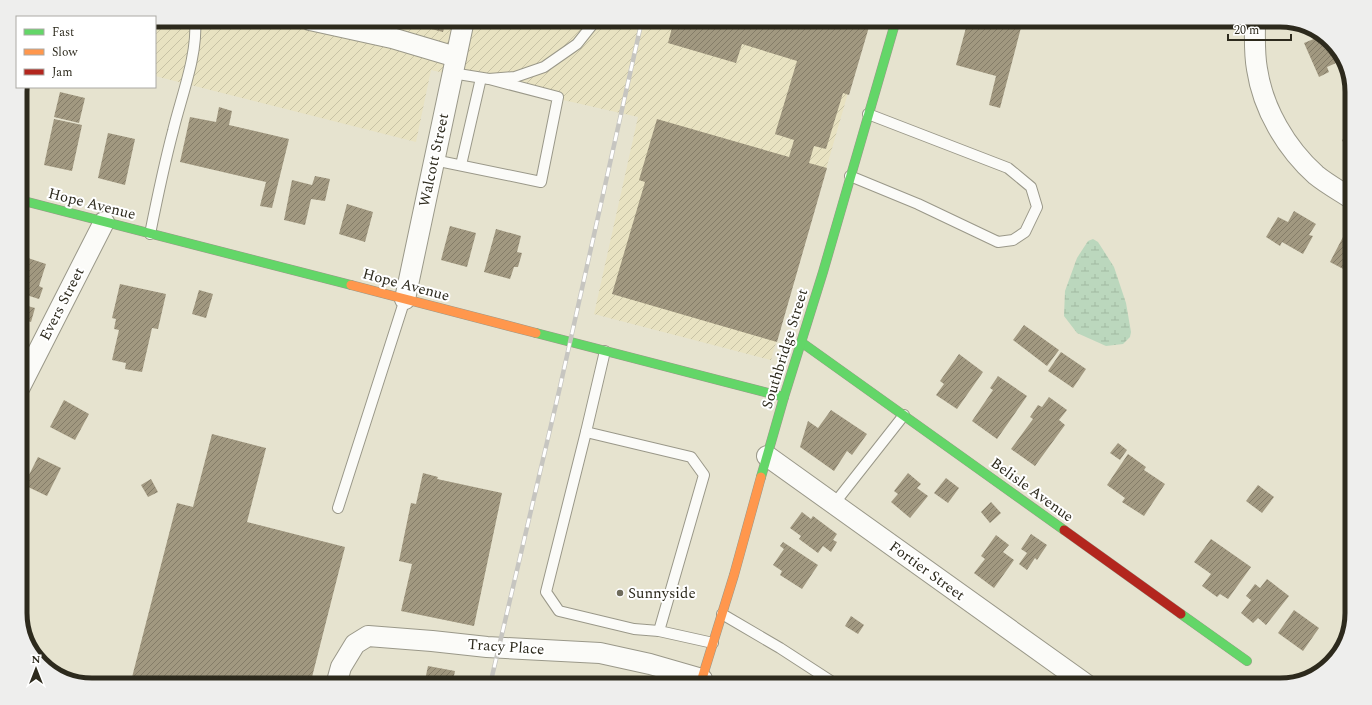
<svg xmlns="http://www.w3.org/2000/svg" width="1372" height="705" font-family="Spectral,serif">
<defs>
<pattern id="industrial-furrows" width="10" height="10" patternUnits="userSpaceOnUse"><rect width="10" height="10" fill="#e8e2c1"/><path d="M-1 1l2-2M0 10L10 0M9 11l2-2" fill="none" stroke="#c7c2a5"/></pattern>
<pattern id="wetland-marsh" width="20" height="14" patternUnits="userSpaceOnUse"><rect width="20" height="14" fill="#bbd7bd"/><path d="M1 5h8M5 5V1M11 12h8M15 12V8" fill="none" stroke="#a1b9a2"/></pattern>
<pattern id="building-hatch" width="6" height="6" patternUnits="userSpaceOnUse"><rect width="6" height="6" fill="#a19880"/><path d="M-1 1l2-2M0 6l6-6M5 7l2-2" fill="none" stroke="#847c68"/></pattern>
</defs>
<rect width="100%" height="100%" fill="#e6e3cf"/>
<polygon fill="url(#industrial-furrows)" points="155,20 869,20 771,360 594,314 638,117 431,70 416,142 155,76"/>
<polygon fill="url(#wetland-marsh)" points="1093,239 1098,242 1114,267 1126,303 1131,332 1130,337 1123,344 1106,346 1077,333 1064,316 1065,291 1077,258 1088,241"/>
<g fill="url(#building-hatch)">
<polygon points="397,20 446,20 443,32"/>
<polygon points="674,20 871,20 849,95 843,93 826,149 814,146 809,163 827,168 777,342 612,294 645,182 639,180 657,119 789,157 794,140 775,134 797,61 742,44 736,63 668,43"/>
<polygon points="968,20 1023,20 1000,108 989,105 996,76 956,65"/>
<polygon points="1321,36 1340,52 1343,60 1327,67 1329,72 1319,77 1304,43"/>
<polygon points="60,92 85,98 79,123 54,117"/>
<polygon points="219,107 232,111 229,125 289,139 272,208 260,206 266,182 180,162 190,117 216,122"/>
<polygon points="54,119 82,125 72,171 44,165"/>
<polygon points="1351,124 1352,125 1352,146 1342,141"/>
<polygon points="108,133 135,139 125,185 98,178"/>
<polygon points="315,176 330,179 325,201 311,199 305,225 284,220 292,180 312,185"/>
<polygon points="347,204 373,212 365,242 339,234"/>
<polygon points="1294,211 1316,224 1309,235 1313,236 1303,254 1282,242 1280,246 1266,237 1278,217 1288,222"/>
<polygon points="450,226 476,233 467,267 441,260"/>
<polygon points="496,229 521,236 517,252 522,253 518,267 514,267 510,279 484,272"/>
<polygon points="1344,235 1352,239 1352,272 1350,270 1349,272 1330,262"/>
<polygon points="28,258 46,264 39,286 43,288 39,299 20,293 20,265 24,267"/>
<polygon points="120,284 166,294 158,329 152,328 142,372 125,369 126,363 112,360 119,330 114,329 116,319 112,318"/>
<polygon points="199,290 213,294 206,318 192,314"/>
<polygon points="20,304 35,308 31,322 20,319"/>
<polygon points="1024,325 1059,350 1047,366 1013,340"/>
<polygon points="1061,352 1086,369 1073,388 1048,371"/>
<polygon points="1349,353 1352,354 1352,367 1344,362"/>
<polygon points="959,354 983,372 957,409 936,395 944,384 940,381"/>
<polygon points="998,376 1027,396 997,439 972,421 993,390 990,388"/>
<polygon points="1049,397 1067,410 1059,420 1065,425 1035,466 1011,449 1033,419 1030,417 1038,405 1042,407"/>
<polygon points="64,400 89,414 75,440 50,427"/>
<polygon points="831,410 867,434 852,455 847,451 834,471 800,447 808,421 818,428"/>
<polygon points="212,434 266,448 247,522 345,547 310,685 130,685 177,503 193,507"/>
<polygon points="1118,443 1127,450 1120,460 1110,453"/>
<polygon points="1128,454 1146,467 1144,470 1165,484 1144,516 1122,502 1125,498 1107,485"/>
<polygon points="38,457 61,468 47,496 24,485"/>
<polygon points="423,473 438,477 437,479 502,493 474,626 401,611 412,564 399,561 411,503 416,504"/>
<polygon points="908,473 921,484 917,488 928,496 910,518 891,502 898,494 894,491"/>
<polygon points="946,478 959,488 948,503 934,493"/>
<polygon points="151,479 158,492 148,497 141,485"/>
<polygon points="1258,485 1274,497 1262,513 1246,501"/>
<polygon points="991,502 1001,513 990,523 981,512"/>
<polygon points="802,512 811,519 813,516 837,534 833,540 837,542 831,552 823,546 818,553 799,539 801,536 790,528"/>
<polygon points="1031,534 1047,545 1037,560 1035,558 1027,570 1019,564 1027,553 1021,549"/>
<polygon points="996,535 1009,545 1003,552 1014,560 994,588 974,573 985,559 981,556"/>
<polygon points="1211,539 1251,567 1228,599 1220,594 1217,597 1202,586 1211,574 1194,562"/>
<polygon points="783,542 818,565 802,589 780,575 782,571 773,565 784,549 780,546"/>
<polygon points="1267,579 1289,596 1266,625 1258,618 1253,623 1241,613 1251,600 1246,596 1255,584 1260,588"/>
<polygon points="1294,610 1319,628 1303,651 1278,633"/>
<polygon points="851,616 864,625 858,634 845,626"/>
<polygon points="428,666 455,671 452,685 424,685"/>
<polygon points="968,677 982,685 963,685"/>
</g>
<g fill="none" stroke-linecap="round" stroke-linejoin="round">
<defs>
<g id="lane">
<polyline points="452,73 489,79 515,77 544,67 577,44 596,20"/>
<polyline points="434,160 541,182 558,97 489,79"/>
<polyline points="461,165 481,78"/>
<polyline points="850,176 918,204 998,242 1013,240 1025,232 1037,207 1031,187 1008,168 868,114"/>
<path d="M150 234C157 199 164 165 173 131 181 97 198 55 195 20"/>
<polyline points="605,351 586,432 691,457 704,475 659,631 713,643"/>
<polyline points="586,432 546,592 559,611 634,629 659,631"/>
<polyline points="834,504 904,415"/>
<polyline points="338,508 405,299"/>
<polyline points="722,614 780,648 837,685"/>
</g>
<g id="street">
<polyline points="310,20 392,38 456,57"/>
<path d="M1255 20C1255 36 1254 53 1257 69 1263 109 1286 148 1316 175 1327 184 1340 191 1352 199"/>
<polyline points="405,299 464,20"/>
<polyline points="20,387 104,222"/>
<polyline points="767,456 1087,685"/>
<polyline points="336,685 341,667 355,644 368,636 432,641 487,647 600,653 650,664 702,679"/>
</g>
<g id="fast">
<polyline points="20,200 351,285"/>
<polyline points="536,333 784,397"/>
<polyline points="801,342 1064,530"/>
<polyline points="761,477 784,397 823,272 896,20"/>
<polyline points="1181,614 1247,661"/>
</g>
<g id="slow">
<polyline points="351,285 536,333"/>
<polyline points="700,685 734,575 761,477"/>
</g>
<polyline id="jam" points="1064,530 1181,614"/>
</defs>
<use href="#lane" stroke="#9a9889" stroke-width="12"/>
<use href="#street" stroke="#9a9889" stroke-width="22"/>
<use href="#fast" stroke="#9a9889" stroke-width="10"/>
<use href="#slow" stroke="#9a9889" stroke-width="10"/>
<use href="#jam" stroke="#9a9889" stroke-width="10"/>
<use href="#lane" stroke="#fbfbf8" stroke-width="10"/>
<use href="#street" stroke="#fbfbf8" stroke-width="20"/>
<use href="#fast" stroke="#63d668" stroke-width="9"/>
<use href="#slow" stroke="#ff974d" stroke-width="9"/>
<use href="#jam" stroke="#b3261e" stroke-width="9"/>
<defs>
<polyline id="rail" points="490,685 560,387 642,20"/>
</defs>
<use href="#rail" stroke="#c6c5c0" stroke-width="4.5"/>
<use href="#rail" stroke="#fff" stroke-width="3" stroke-dasharray="9" stroke-linecap="butt"/>
</g>
<circle fill="#6e6b5b" stroke="#fff" stroke-width="1.5" cx="620" cy="593" r="4"/>
<g text-anchor="middle" dominant-baseline="central" stroke-width="4" stroke-linejoin="round" paint-order="stroke">
<g font-size="15" fill="#2d2a1d" stroke="#fff">
<text transform="translate(434 160) rotate(-78)">Walcott Street</text>
<text transform="translate(92 204) rotate(14)">Hope Avenue</text>
<text transform="translate(406 285) rotate(15)">Hope Avenue</text>
<text transform="translate(62 304) rotate(-63)">Evers Street</text>
<text transform="translate(785 349) rotate(-73)">Southbridge Street</text>
<text transform="translate(1032 490) rotate(36)">Belisle Avenue</text>
<text transform="translate(927 571) rotate(36)">Fortier Street</text>
<text transform="translate(506 647) rotate(4)">Tracy Place</text>
</g>
<g font-size="15" fill="#2d2a1d" stroke="#fff" text-anchor="start">
<text x="628" y="593">Sunnyside</text>
</g>
</g>
<path d="M0 0H1372V705H0ZM92 27H1280A65 65 0 0 1 1345 92V613A65 65 0 0 1 1280 678H92A65 65 0 0 1 27 613V92A65 65 0 0 1 92 27Z" fill="#eeeeed" fill-rule="evenodd"/>
<path fill="none" stroke="#2d2a1d" stroke-width="5" d="M92 27H1280A65 65 0 0 1 1345 92V613A65 65 0 0 1 1280 678H92A65 65 0 0 1 27 613V92A65 65 0 0 1 92 27Z"/>
<rect x="16" y="16" width="140" height="72" fill="#ffffff" stroke="#abaaa5"/>
<rect x="24" y="29" width="20" height="6" fill="#63d668" stroke="#abaaa5"/>
<text x="52" y="36" font-size="12" fill="#2d2a1d">Fast</text>
<rect x="24" y="49" width="20" height="6" fill="#ff974d" stroke="#abaaa5"/>
<text x="52" y="56" font-size="12" fill="#2d2a1d">Slow</text>
<rect x="24" y="69" width="20" height="6" fill="#b3261e" stroke="#abaaa5"/>
<text x="52" y="76" font-size="12" fill="#2d2a1d">Jam</text>
<g transform="translate(36 669)" stroke="#ffffff" stroke-width="3" paint-order="stroke">
<path d="M0-3L7 15L0 10L-7 15Z" fill="#2d2a1d"/>
<text y="-6" font-size="11" font-weight="bold" text-anchor="middle" fill="#2d2a1d">N</text>
</g>
<path d="M1228 34v6h63v-6" fill="none" stroke="#2d2a1d" stroke-width="2"/>
<text x="1234" y="34" font-size="12" fill="#2d2a1d" stroke="#ffffff" stroke-width="3" paint-order="stroke">20 m</text>
</svg>
